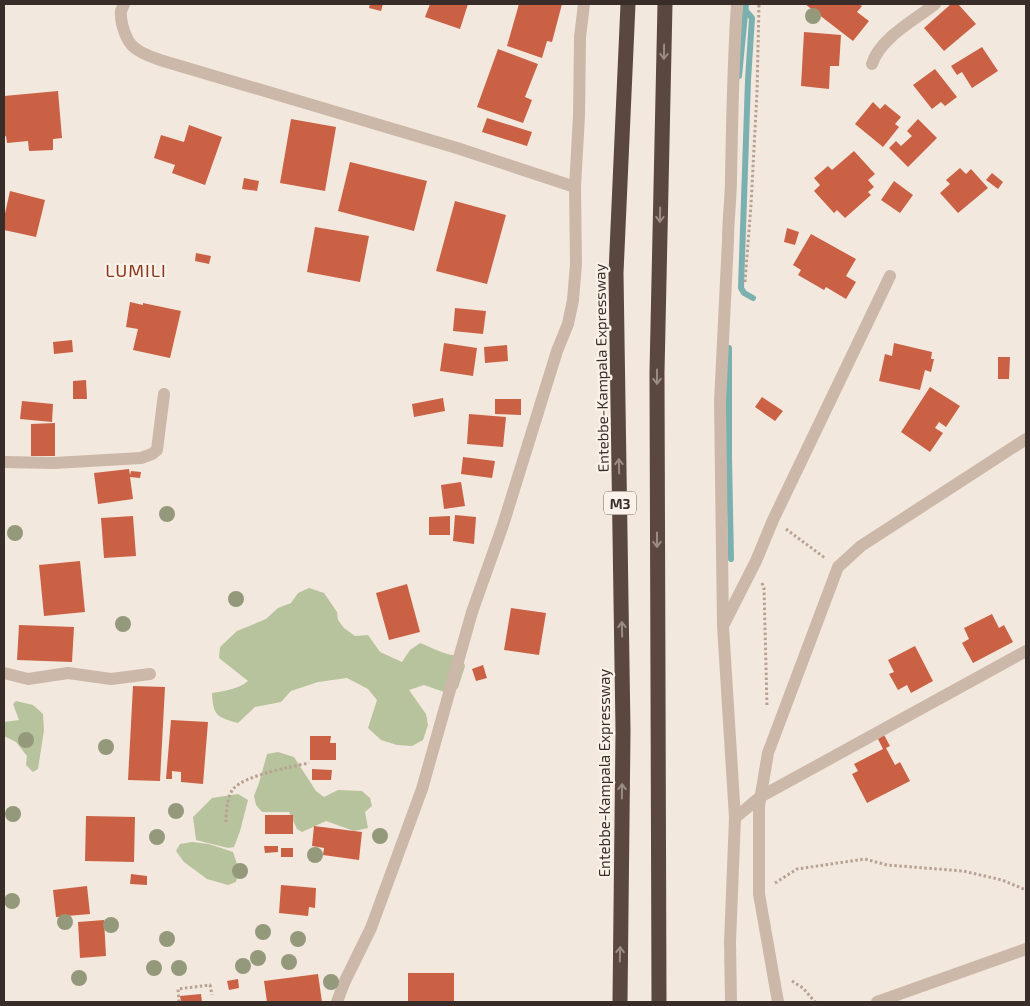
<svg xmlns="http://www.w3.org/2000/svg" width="1030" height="1006" font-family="'Exo 2',sans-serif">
<rect width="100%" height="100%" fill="#f3e8dd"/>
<g fill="#b7c39c">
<path d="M309 588 324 593 337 612 338 620 344 628 355 636 368 635 380 652 402 662 410 650 420 643C433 648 447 657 461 655L465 666 458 688 450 694 424 685 409 690 426 714 428 725 423 740 412 746 397 745 381 740 368 728 377 700 368 689 347 678 318 682 291 691 281 702 255 707 238 723C217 717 213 716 212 693 224 691 239 689 248 681L219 658 220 647 237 631 266 619 278 608 291 603 298 593Z"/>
<polygon points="16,701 33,705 43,714 44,730 38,769 33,772 26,765 27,756 16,742 4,736 4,722 19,720 13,704"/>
<polygon points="278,752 294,757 316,791 324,797 338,790 362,791 370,798 372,806 365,812 368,828 354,831 326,821 302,832 297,829 289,812 262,812 256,805 254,796 259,783 267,754"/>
<polygon points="238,794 248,800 240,831 234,847 228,848 196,840 193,817 212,798"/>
<polygon points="192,842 209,844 233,852 239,870 236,882 228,885 207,879 184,862 176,851 180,844"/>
</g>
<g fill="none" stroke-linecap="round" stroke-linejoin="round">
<g stroke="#7bb0b1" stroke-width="6">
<polyline points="746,11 752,18 748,80 741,288 744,293 753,298"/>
<polyline points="739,76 746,4"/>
<polyline points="729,348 729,458 731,559"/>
</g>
</g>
<g fill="#ca6144">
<polygon points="370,4 383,4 381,11 369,8"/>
<polygon points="430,4 468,4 460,29 425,17"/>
<polygon points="519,4 562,4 552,42 547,41 542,58 507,46"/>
<polygon points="805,4 858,4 862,6 857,12 869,21 853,41"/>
<polygon points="951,4 958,4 976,24 944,51 924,28"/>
<polygon points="804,32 841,35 839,66 830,66 829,89 801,86"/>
<polygon points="982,47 998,71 972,88 962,72 957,75 951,66"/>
<polygon points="498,49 538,64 525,97 532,100 523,123 477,107"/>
<polygon points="935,69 957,97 945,106 941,102 932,109 913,85"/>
<polygon points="58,91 62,138 53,139 53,150 29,151 28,141 7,143 6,136 4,137 4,96"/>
<polygon points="873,102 880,109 885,104 901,117 895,124 899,127 883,147 855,124"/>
<polygon points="487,118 532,132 527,146 482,132"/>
<polygon points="291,119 336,127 325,191 280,183"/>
<polygon points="918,119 937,138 908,167 889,148 896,141 901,146 912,136 907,131"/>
<polygon points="189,125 222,137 205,185 172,173 175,165 154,158 161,135 184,142"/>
<polygon points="854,151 875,174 868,180 874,187 868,192 871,195 845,218 837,210 834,213 814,191 820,185 814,178 828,166 832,170"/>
<polygon points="350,162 427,181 414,231 338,211"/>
<polygon points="960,168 966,174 971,169 988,188 958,213 940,193 950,184 946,180"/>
<polygon points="992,173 1003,182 998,189 986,180"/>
<polygon points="244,178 259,181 257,191 242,189"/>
<polygon points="894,181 913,195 900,213 881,200"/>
<polygon points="10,191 45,200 36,237 4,230 4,218"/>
<polygon points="455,201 506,215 487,284 436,271"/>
<polygon points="315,227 369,236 360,282 307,272"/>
<polygon points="787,228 799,232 795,245 784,242"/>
<polygon points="811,234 856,259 846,276 856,282 846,299 826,287 824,290 798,275 801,270 793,265"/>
<polygon points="196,253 211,256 209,264 195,261"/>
<polygon points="130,302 143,305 143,303 181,311 170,358 133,350 138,329 126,327"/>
<polygon points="455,308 486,311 483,334 453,331"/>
<polygon points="72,340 73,352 54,354 53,342"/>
<polygon points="444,343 477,348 473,376 440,371"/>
<polygon points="894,343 932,352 931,359 934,359 931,372 925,370 920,390 879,381 885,354 892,356"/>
<polygon points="507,345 508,361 485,363 484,347"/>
<polygon points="998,357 1010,357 1009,379 998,379"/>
<polygon points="86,380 87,399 73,399 73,381"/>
<polygon points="930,387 960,406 946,427 939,422 935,428 943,433 930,452 901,432"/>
<polygon points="762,397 783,411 775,421 755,407"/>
<polygon points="443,398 445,411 414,417 412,404"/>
<polygon points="495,399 521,399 521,415 495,414"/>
<polygon points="22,401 53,404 52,422 20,419"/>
<polygon points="469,414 506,417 503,447 467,444"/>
<polygon points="55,423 55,456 31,456 31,424"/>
<polygon points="463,457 495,461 492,478 461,474"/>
<polygon points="129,469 130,475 131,471 141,472 140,478 130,477 133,499 98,504 94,473"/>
<polygon points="461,482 465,506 444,509 441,485"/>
<polygon points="455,515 476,517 474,544 453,541"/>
<polygon points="133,516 136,556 104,558 101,518"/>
<polygon points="450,516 450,535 429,535 429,517"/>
<polygon points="80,561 85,612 44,616 39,565"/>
<polygon points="407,584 420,632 389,640 376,593"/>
<polygon points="511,608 546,613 539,655 504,650"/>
<polygon points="992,614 999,628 1004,625 1013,642 973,663 962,643 969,639 964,628"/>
<polygon points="19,625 74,627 72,662 17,660"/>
<polygon points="915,646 933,681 911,693 907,685 898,690 889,674 894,672 888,660"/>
<polygon points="483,665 487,678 476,681 472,669"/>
<polygon points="133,686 165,687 160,781 128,780"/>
<polygon points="171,720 208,722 203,784 181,782 181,772 172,771 172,779 166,779"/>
<polygon points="884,735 890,746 886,748 895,765 900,762 910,781 867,803 852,774 858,771 854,764 883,749 878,739"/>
<polygon points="310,736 331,736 330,743 336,743 336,760 310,760"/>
<polygon points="312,769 332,770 331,780 312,780"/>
<rect x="265" y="815" width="28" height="19"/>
<polygon points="86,816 135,817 134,862 85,861"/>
<polygon points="314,826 362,832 359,860 323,855 324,848 312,846"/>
<polygon points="264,846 278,846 278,852 265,853"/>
<rect x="281" y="848" width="12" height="9"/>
<polygon points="131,874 147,876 147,885 130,884"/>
<polygon points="281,885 316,888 315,908 309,907 308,916 279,913"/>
<polygon points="87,886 90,914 56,917 53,890"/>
<polygon points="104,920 106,956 80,958 78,922"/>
<rect x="408" y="973" width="46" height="29"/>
<polygon points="318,974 322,1002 267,1002 264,981"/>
<polygon points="238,979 239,988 229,990 227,981"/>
<polygon points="201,994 202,1002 181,1002 180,996"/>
</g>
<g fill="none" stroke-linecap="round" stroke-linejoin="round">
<g stroke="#b8a192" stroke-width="3" stroke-dasharray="2.5 2.5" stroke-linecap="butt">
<polyline points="745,282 751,205 757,92 759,4"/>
<polyline points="786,529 825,558"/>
<polyline points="762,583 764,588 767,707"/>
<path d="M226 822C226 813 227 795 234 788 247 775 290 767 309 763"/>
<polyline points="775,883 797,869 865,859 887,865 963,871 1002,880 1026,890"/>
<polyline points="792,981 803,988 815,1002"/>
<polyline points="179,1002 178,989 210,985 212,995"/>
</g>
<g stroke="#ccb8a8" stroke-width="12">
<path d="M124 4C123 6 122 9 121 11 120 22 126 42 135 48 142 54 152 57 160 60L457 148 575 187"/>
<path d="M872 64C880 38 915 20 935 4"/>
<polyline points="4,462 54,463 141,458 152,454 157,450 164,394"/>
<polyline points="724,624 756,561 773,520 890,276"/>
<polyline points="4,673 28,679 68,673 111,679 150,674"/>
<polyline points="735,818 760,797 1026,651"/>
<polyline points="337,1002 344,983 371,928 422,789 472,612 503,525 557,351 568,324 573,300 576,264 575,187 579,116 580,37 584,4"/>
<path d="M731 1002 730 942 735 818 723 626 720 402 728 240C728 219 731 199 731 178 732 120 733 62 737 4"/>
<polyline points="778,1002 759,894 759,806 768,753 838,567 861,546 1026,439"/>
<polyline points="877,1002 1026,949"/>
</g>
<g stroke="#5a473f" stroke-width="15">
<polyline points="620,1002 623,730 616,273 628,4"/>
<polyline points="659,1002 657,372 665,4"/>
</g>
</g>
<g fill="#95997b">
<circle cx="813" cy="16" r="8"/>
<circle cx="167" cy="514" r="8"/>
<circle cx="15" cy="533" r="8"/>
<circle cx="236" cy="599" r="8"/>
<circle cx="123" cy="624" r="8"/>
<circle cx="26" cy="740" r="8"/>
<circle cx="106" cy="747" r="8"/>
<circle cx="176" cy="811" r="8"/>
<circle cx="13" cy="814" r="8"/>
<circle cx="380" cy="836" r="8"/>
<circle cx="157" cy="837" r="8"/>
<circle cx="315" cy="855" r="8"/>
<circle cx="240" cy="871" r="8"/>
<circle cx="12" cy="901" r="8"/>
<circle cx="65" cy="922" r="8"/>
<circle cx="111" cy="925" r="8"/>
<circle cx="263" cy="932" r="8"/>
<circle cx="167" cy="939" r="8"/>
<circle cx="298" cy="939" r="8"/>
<circle cx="258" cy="958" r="8"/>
<circle cx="289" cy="962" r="8"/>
<circle cx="243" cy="966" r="8"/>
<circle cx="154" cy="968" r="8"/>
<circle cx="179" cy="968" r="8"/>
<circle cx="79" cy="978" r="8"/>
<circle cx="331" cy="982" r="8"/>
</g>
<defs><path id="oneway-shaft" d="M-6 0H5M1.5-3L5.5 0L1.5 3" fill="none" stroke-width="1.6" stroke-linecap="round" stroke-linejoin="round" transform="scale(1.25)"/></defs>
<g stroke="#9a8b83">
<use href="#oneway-shaft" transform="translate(664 52) rotate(91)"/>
<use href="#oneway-shaft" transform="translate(660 215) rotate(91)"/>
<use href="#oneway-shaft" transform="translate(657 377) rotate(90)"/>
<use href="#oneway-shaft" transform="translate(619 466) rotate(-91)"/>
<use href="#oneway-shaft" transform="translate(657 540) rotate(90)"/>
<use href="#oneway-shaft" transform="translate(622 629) rotate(-91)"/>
<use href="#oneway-shaft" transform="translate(622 791) rotate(-89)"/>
<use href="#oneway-shaft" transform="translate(620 954) rotate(-89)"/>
</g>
<g text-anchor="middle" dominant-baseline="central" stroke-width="4.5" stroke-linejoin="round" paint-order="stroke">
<rect fill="#faf2e9" stroke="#726862" stroke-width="1" x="604" y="491.5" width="32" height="23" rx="4"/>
<g font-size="14" font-weight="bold" fill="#382d28">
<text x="620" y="503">M3</text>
</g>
<g font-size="15" fill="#382d28" stroke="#faf2e9">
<text transform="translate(601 368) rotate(-91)">Entebbe-Kampala Expressway</text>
<text transform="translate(604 773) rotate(-90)">Entebbe-Kampala Expressway</text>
</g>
<g font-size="18" letter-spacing="1" fill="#8a361f" stroke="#faf2e9">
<text x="136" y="270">LUMILI</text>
</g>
</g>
<rect width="1030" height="1006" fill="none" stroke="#382d28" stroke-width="10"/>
</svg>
